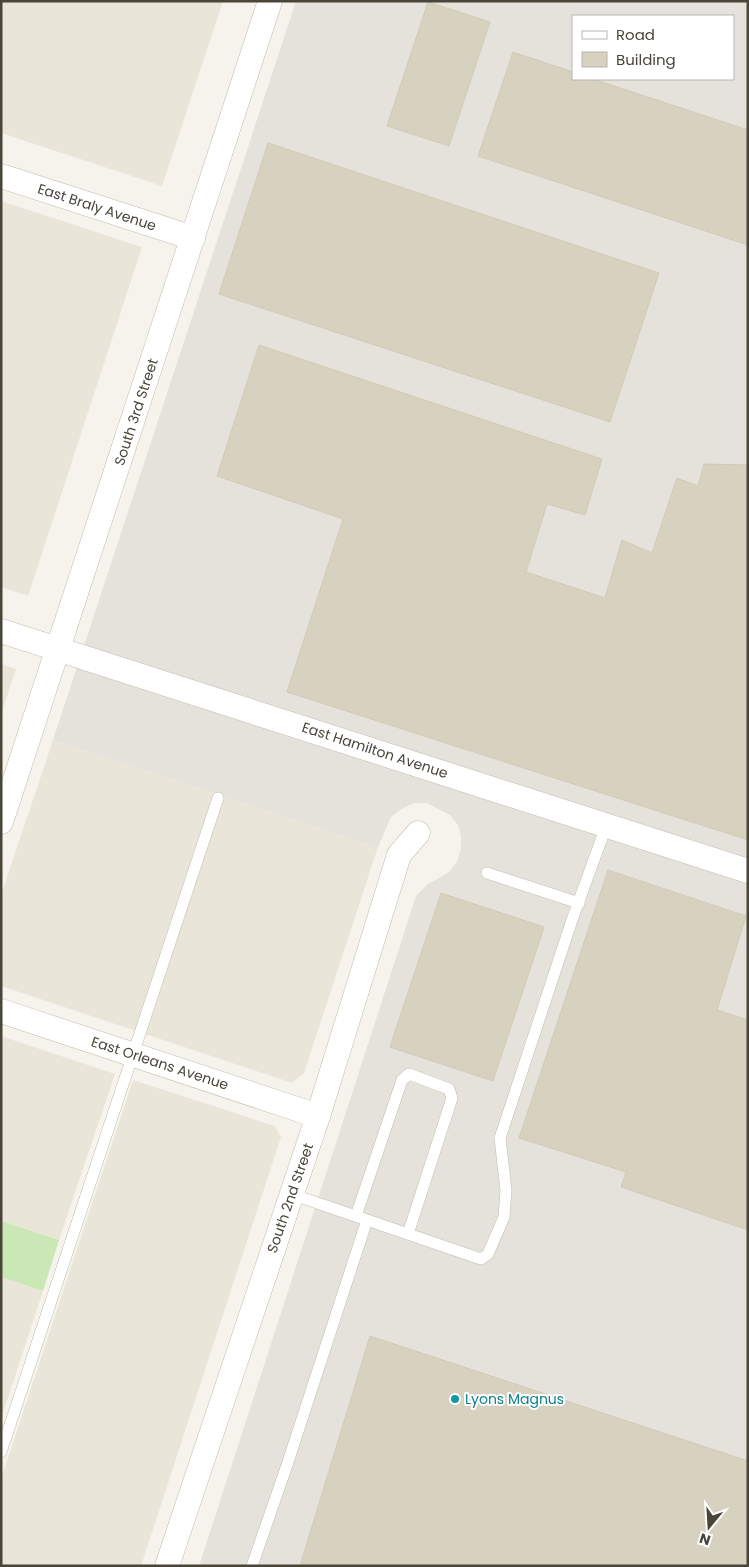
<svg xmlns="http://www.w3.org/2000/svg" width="749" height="1567" font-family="Poppins,sans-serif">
<rect width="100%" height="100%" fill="#f5f3eb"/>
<g fill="#e9e6d9">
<polygon points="1,1 223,1 162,186 1,133"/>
<polygon points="1,201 142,247 28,596 1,587"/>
<polygon points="1,664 16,669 1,715"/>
<polygon points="53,740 378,847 304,1073 292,1083 1,986 1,895"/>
<polygon points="1,1036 115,1074 59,1240 1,1221"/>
<polygon points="133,1080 275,1126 281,1137 141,1566 1,1566 1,1479"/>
<polygon points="1,1277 43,1291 1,1419"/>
</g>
<path fill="#e5e2dc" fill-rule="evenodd" d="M296 1H748V1566H199L416 896 428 884 448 873 457 862 461 849V836L458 825 450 815 427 803H414L401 809 391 817 378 847 53 740ZM573 16H733V79H573Z"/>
<polygon fill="#cae8b5" points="1,1221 59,1240 43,1291 1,1277"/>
<g fill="#d7d1c0" stroke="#d1cab4">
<polygon points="428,2 490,22 449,146 387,126"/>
<polygon points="513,52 573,72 573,79 593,79 748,130 748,245 478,156"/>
<polygon points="268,143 659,273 610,422 219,294"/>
<polygon points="259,345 602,459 585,515 547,504 526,572 605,598 622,540 652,553 677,478 698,486 704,464 748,465 748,840 287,692 343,519 217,476"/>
<polygon points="608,870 746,916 717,1010 748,1020 748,1230 621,1187 626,1172 519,1138"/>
<polygon points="441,893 544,927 493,1081 390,1047"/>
<polygon points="370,1336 748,1461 748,1566 300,1566"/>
</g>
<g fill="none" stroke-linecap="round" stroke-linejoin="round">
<defs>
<g id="lane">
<polyline points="487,873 579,903"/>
<polyline points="291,1194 481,1259 488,1254 504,1217 506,1190 500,1138 572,920 607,824"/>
<polyline points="356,1216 402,1080 409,1074 449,1089 452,1098 408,1234"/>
<polyline points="1,1452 218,798"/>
<polyline points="252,1566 287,1465 367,1220"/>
</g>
<g id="street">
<polyline points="1,176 193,238"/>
<polyline points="1,631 748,871"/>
<polyline points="1,822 270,1"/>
<polyline points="1,1011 318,1116"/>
<polyline points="167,1566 318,1116 399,855 418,833"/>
</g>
</defs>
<use href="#lane" stroke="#c1bdad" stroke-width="12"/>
<use href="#street" stroke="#c1bdad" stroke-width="25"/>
<use href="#lane" stroke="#fff" stroke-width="11"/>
<use href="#street" stroke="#fff" stroke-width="24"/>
</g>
<circle fill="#0f9aa8" stroke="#fff" stroke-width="2" cx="455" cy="1399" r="5"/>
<g text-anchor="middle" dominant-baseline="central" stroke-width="4" stroke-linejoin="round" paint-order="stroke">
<g font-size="14" fill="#494539" stroke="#fff">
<text transform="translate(97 207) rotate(18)">East Braly Avenue</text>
<text transform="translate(136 412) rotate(-72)">South 3rd Street</text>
<text transform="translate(375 750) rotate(18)">East Hamilton Avenue</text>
<text transform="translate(160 1063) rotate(18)">East Orleans Avenue</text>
<text transform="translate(290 1198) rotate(-71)">South 2nd Street</text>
</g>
<g font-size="14" fill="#0d838f" stroke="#fff" text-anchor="start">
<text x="465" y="1399">Lyons Magnus</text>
</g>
</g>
<rect width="749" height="1567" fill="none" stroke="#494539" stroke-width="5"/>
<rect x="572" y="15" width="162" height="65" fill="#ffffff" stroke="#b6b5b0"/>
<rect x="582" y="31" width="25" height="8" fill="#ffffff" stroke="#b6b5b0"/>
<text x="616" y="40" font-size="15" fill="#494539">Road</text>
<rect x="582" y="52" width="25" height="15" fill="#d7d1c0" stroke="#b6b5b0"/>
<text x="616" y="65" font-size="15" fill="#494539">Building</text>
<g transform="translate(709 1527) rotate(198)" stroke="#ffffff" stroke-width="4" paint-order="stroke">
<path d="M0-4L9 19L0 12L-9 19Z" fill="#494539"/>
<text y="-8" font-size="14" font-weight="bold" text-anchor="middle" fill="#494539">N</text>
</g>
</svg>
